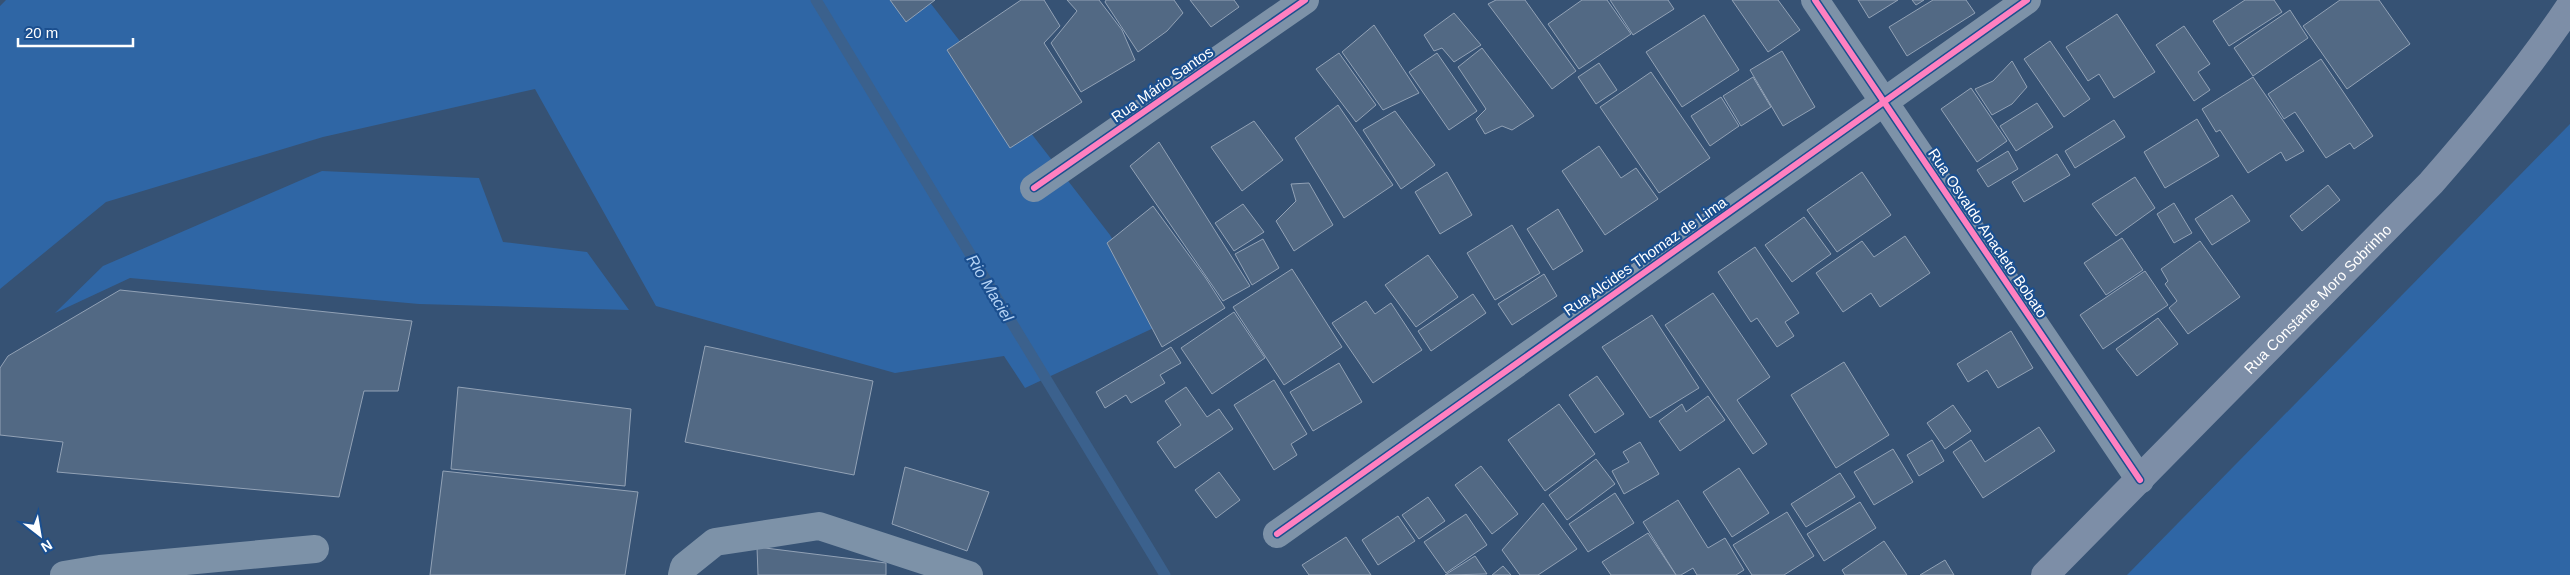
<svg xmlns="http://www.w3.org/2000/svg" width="2570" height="575" font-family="Helvetica,sans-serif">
<rect width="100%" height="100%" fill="#365274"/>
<g fill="#2f66a5">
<polygon points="6,0 928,0 1110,235 1160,325 1025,388 1004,356 895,373 656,306 535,89 323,137 106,202 0,289 0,6"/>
<polygon points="2570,124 2570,575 2127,575"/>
<polygon points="322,171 479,178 503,242 587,252 629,310 419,304 130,278 55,313 103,266"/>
</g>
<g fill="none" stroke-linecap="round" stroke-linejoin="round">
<polyline stroke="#3b618d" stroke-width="11" points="816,0 1165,575"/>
</g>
<g fill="#526984" stroke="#92a2b6">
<polygon points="890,0 935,0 906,22"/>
<polygon points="1021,0 1044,0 1060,26 1044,43 1082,102 1010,148 947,50"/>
<polygon points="1067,0 1099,0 1122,30 1135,60 1081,92 1051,43 1077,11"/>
<polygon points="1106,0 1174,0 1183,13 1167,31 1138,52 1105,2"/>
<polygon points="1190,0 1234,0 1239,7 1211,27"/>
<polygon points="1496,0 1525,0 1576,71 1552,89 1488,4"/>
<polygon points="1582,0 1607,0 1631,34 1579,69 1548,24"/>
<polygon points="1610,0 1668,0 1674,9 1633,35"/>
<polygon points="1732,0 1778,0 1800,30 1768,52"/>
<polygon points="1858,0 1898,0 1869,18"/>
<polygon points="1912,0 1924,0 1916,5"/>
<polygon points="1933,0 1966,0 1975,13 1907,56 1889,27"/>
<polygon points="2245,0 2274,0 2282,12 2229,46 2213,21"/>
<polygon points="2340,0 2379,0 2410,44 2347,89 2303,26"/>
<polygon points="2290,10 2308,38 2253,76 2234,48"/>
<polygon points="1454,13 1481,45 1454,62 1442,48 1434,51 1424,35"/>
<polygon points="2117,14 2155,72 2114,98 2099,74 2088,81 2066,47"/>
<polygon points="1704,15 1739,70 1682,107 1646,52"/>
<polygon points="1374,25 1419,93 1383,110 1342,52"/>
<polygon points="2184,26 2210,64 2198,72 2210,90 2194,101 2156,45"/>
<polygon points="2050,41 2090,99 2064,117 2024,59"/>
<polygon points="1482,48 1534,116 1512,130 1502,126 1485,134 1476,119 1486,109 1458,67"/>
<polygon points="1782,51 1815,107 1783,126 1750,70"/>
<polygon points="1339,53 1376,105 1356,122 1316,69"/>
<polygon points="1437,53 1477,111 1449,130 1409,72"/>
<polygon points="2321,59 2373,136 2354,149 2350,143 2326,158 2295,112 2284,119 2268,94"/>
<polygon points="2012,61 2027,87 2012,104 1992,115 1975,89 1993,81"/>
<polygon points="1599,63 1617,90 1596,104 1578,77"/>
<polygon points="1651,72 1710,158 1659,193 1600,107"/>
<polygon points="1753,77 1771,107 1741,126 1723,96"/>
<polygon points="2253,77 2304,151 2286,161 2281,152 2248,173 2220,130 2216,132 2202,109"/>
<polygon points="1971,88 2007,141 1977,162 1941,109"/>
<polygon points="1721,97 1739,126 1710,146 1691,116"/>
<polygon points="2037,103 2053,127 2016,151 2000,126"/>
<polygon points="1338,105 1393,185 1344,218 1295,138"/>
<polygon points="1395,111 1435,165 1401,189 1363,130"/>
<polygon points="2197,119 2219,156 2165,188 2144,152"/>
<polygon points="2114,120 2125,137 2075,168 2065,151"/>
<polygon points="1254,121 1283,160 1242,191 1211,147"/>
<polygon points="1159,142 1250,286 1223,301 1130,166"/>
<polygon points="1599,146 1621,178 1636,168 1658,199 1605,235 1562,171"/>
<polygon points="2008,151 2018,169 1988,187 1977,170"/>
<polygon points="2057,154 2070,175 2024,202 2012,182"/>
<polygon points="1447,172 1472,215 1440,234 1415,192"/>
<polygon points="1862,172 1891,215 1837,252 1807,210"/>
<polygon points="2135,177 2155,208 2116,236 2092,204"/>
<polygon points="1309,183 1333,225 1294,251 1276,221 1296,201 1291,184"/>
<polygon points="2328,185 2340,200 2302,231 2290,216"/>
<polygon points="2232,195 2250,221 2212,245 2195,219"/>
<polygon points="2174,203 2192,233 2174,243 2157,214"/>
<polygon points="1243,204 1264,232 1234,251 1215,223"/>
<polygon points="1153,206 1205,277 1225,308 1162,347 1107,243"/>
<polygon points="1558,209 1583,251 1553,270 1527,229"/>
<polygon points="1804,217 1831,254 1792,282 1765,245"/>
<polygon points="1512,225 1540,273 1495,300 1467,253"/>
<polygon points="1905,236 1930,273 1880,307 1871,293 1843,312 1816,273 1862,241 1874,257"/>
<polygon points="2122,238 2143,270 2106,295 2084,263"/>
<polygon points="1263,239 1279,268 1252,285 1235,254"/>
<polygon points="2200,241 2240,297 2188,334 2169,308 2177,301 2165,284 2168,281 2161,269"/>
<polygon points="1755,247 1799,313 1785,322 1794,336 1777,347 1757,318 1751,322 1718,272"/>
<polygon points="1428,255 1458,297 1416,327 1385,285"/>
<polygon points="1292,269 1342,347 1284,385 1233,307"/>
<polygon points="2145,271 2168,305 2103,349 2080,315"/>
<polygon points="1544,274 1557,296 1512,325 1498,304"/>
<polygon points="120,290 412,321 398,391 364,391 339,497 57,472 63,442 0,435 0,368 8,356"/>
<polygon points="1713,293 1770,377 1737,400 1767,444 1753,454 1665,325"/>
<polygon points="1473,294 1486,313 1431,351 1418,331"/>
<polygon points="1366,301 1375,314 1391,303 1422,350 1373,383 1332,323"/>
<polygon points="1234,312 1265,358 1212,394 1181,348"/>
<polygon points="1652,315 1699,388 1650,418 1602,347"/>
<polygon points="2158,318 2178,344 2137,376 2116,349"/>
<polygon points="2011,331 2033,368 1998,388 1987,370 1968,382 1957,364"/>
<polygon points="705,346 873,381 854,475 685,442"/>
<polygon points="1171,347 1181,363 1160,375 1165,383 1131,403 1126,395 1105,408 1096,392"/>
<polygon points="1844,362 1889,435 1836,468 1791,395"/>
<polygon points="1339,363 1362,402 1313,431 1290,392"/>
<polygon points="1597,376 1624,414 1595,433 1569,395"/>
<polygon points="1274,380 1307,434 1291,444 1297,455 1274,470 1234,405"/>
<polygon points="458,387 631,409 625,486 451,469"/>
<polygon points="1186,387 1207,417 1219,409 1233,429 1175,468 1157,442 1181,425 1165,401"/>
<polygon points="1708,396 1725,420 1680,451 1659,421 1682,404 1686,412"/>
<polygon points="1559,404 1595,454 1545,491 1508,440"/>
<polygon points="1953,405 1971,431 1945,449 1927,423"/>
<polygon points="2039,427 2055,451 1983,498 1953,452 1971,440 1985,462"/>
<polygon points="1932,440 1944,461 1919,476 1907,455"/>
<polygon points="1640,442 1659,474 1624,494 1612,471 1629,462 1623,452"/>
<polygon points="1893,449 1913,482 1874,505 1854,472"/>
<polygon points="1596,459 1615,484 1567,520 1549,495"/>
<polygon points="1481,466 1518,514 1492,534 1455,485"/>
<polygon points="905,467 989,492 967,551 892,524"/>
<polygon points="1739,468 1769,513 1732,537 1703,492"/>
<polygon points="443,471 638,492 625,575 430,575"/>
<polygon points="1219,472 1240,500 1216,518 1195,490"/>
<polygon points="1840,473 1855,497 1806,527 1791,504"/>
<polygon points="1615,493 1634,523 1588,552 1569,524"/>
<polygon points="1428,497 1445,521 1419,539 1402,515"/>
<polygon points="1678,500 1708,548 1725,538 1744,570 1736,575 1697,575 1693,568 1681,575 1676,575 1643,522"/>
<polygon points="1860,502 1876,528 1824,561 1807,534"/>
<polygon points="1543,503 1577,549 1538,575 1520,575 1502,550"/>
<polygon points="1787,512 1814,556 1784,575 1752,575 1733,545"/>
<polygon points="1466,514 1487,545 1446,573 1424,542"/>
<polygon points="1398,516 1415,541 1378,565 1362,540"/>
<polygon points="1648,533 1676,575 1611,575 1602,562"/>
<polygon points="1346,537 1371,575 1309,575 1302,565"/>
<polygon points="1884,541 1907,575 1845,575 1842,570"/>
<polygon points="757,547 886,563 886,575 758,575"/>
<polygon points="1475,556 1487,574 1445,575"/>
<polygon points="1945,560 1954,575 1920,575"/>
<polygon points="1503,566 1511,575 1492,575"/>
</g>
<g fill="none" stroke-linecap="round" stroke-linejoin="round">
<g stroke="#7d92a8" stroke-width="28">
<polyline points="1815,0 2140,480"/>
<polyline points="1034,188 1305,0"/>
<polyline points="1277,534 2027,0"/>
<polyline points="64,575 100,569 315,549"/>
<polyline points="682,575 684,567 715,542 819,526 969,575"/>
</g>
<path stroke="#7d8ea7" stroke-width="28" id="s1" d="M2045 575 2431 183C2481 126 2528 69 2570 6"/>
<defs>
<g id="cycleway">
<polyline points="1815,0 2140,480"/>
<polyline points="1034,188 1305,0"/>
<polyline points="1277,534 2027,0"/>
</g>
</defs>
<use href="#cycleway" stroke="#1b4f8f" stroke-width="9"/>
<use href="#cycleway" stroke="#ff80c0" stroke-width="6"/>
</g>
<g text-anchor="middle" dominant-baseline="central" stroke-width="4.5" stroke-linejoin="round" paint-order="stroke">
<g font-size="15" fill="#fff" stroke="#1b4f8f">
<text transform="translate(1162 84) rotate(-35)">Rua Mário Santos</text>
<text transform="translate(1988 233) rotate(56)">Rua Osvaldo Anacleto Bobato</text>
<text transform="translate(1645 256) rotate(-35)">Rua Alcides Thomaz de Lima</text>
<text stroke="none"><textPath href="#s1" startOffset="388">Rua Constante Moro Sobrinho</textPath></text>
</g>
<g font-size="16" font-style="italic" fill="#b5d3f5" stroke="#1b4f8f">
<text transform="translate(990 288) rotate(59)">Rio Maciel</text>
</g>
</g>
<g transform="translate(40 535) rotate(149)" stroke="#1b4f8f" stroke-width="4" paint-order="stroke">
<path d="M0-4L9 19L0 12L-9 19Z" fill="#ffffff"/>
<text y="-8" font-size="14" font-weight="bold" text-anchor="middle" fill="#ffffff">N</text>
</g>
<path d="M18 38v8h115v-8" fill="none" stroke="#ffffff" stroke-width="2.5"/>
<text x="25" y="38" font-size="15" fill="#ffffff" stroke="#1b4f8f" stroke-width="4" paint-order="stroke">20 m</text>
</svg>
